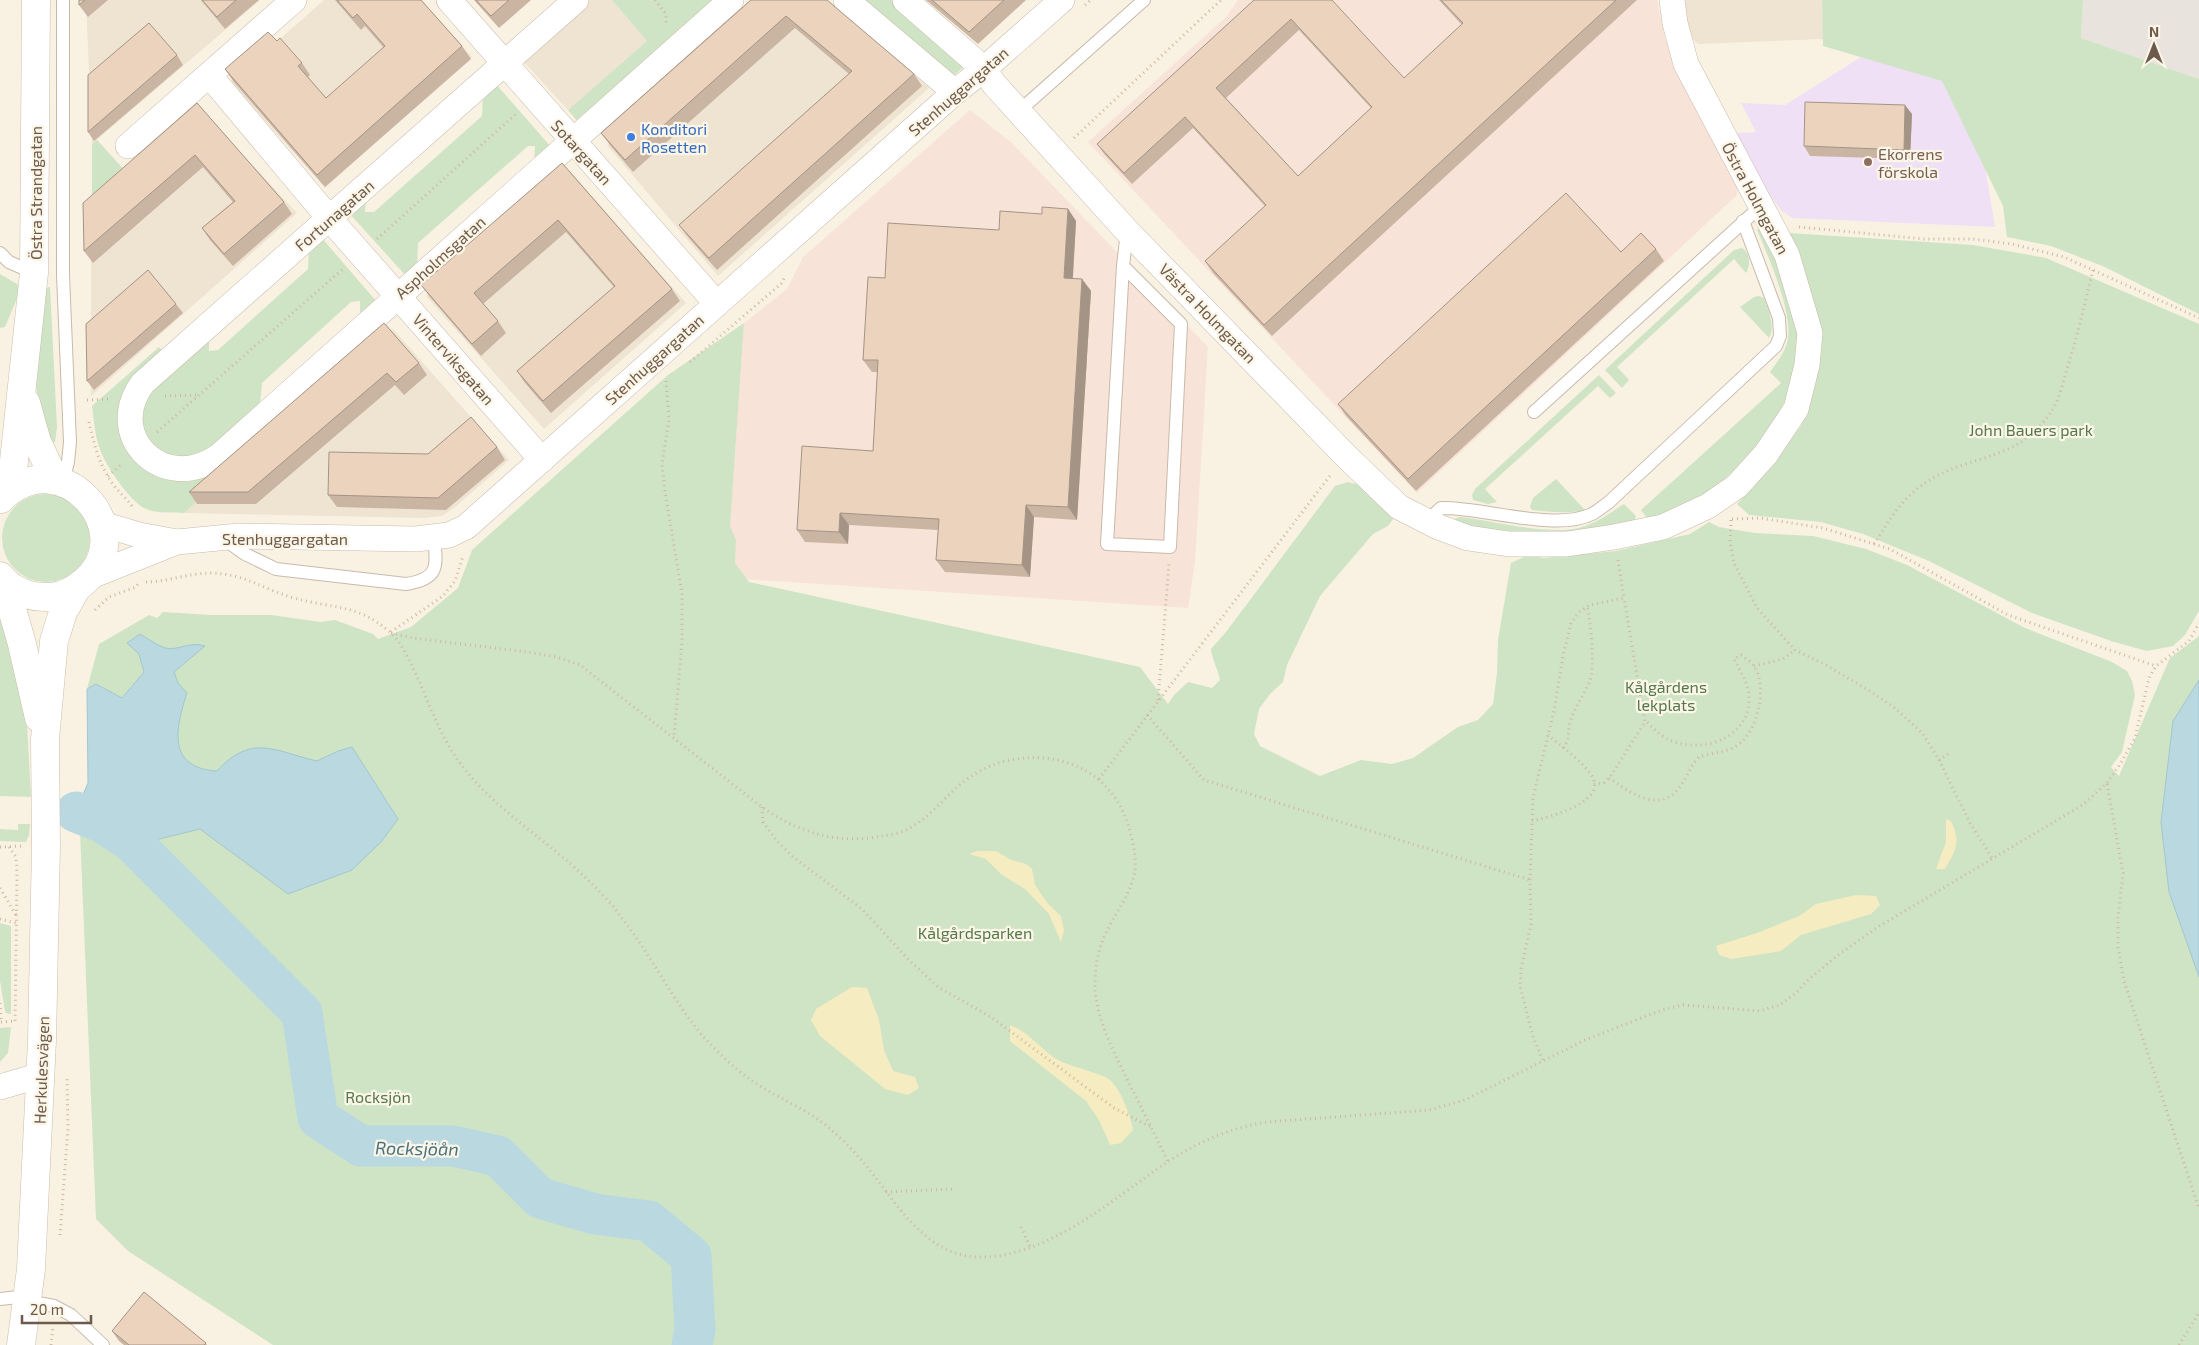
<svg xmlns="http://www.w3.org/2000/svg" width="2199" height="1345" font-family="'Exo 2',sans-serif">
<rect width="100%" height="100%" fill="#f9f2e3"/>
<g fill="#efe4d2">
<polygon points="86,0 260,0 92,144"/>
<polygon points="324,0 421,0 472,57 325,188 231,82"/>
<polygon points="587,0 612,0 647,41 568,110 521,59"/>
<polygon points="769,0 825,0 929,88 718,276 607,145"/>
<polygon points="1684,0 1822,0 1823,39 1698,44 1688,34"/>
<polygon points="202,111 297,213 91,396 91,208"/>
<polygon points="571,172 686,303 544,429 426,296"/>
<polygon points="392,328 509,460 454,508 442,516 424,518 184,513"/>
</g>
<g fill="#f8e3d8">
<polygon points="1238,0 1657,0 1665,39 1738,184 1737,195 1417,493 1088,142 1227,16"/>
<polygon points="970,110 1012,143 1208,347 1195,561 1188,608 726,578 744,323 787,289 803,257"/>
</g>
<polygon fill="#e9e3dd" points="2083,0 2199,0 2199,79 2081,38"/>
<polygon fill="#efe0f5" points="1861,57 1971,83 1995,227 1792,218 1782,211 1765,190 1736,133 1756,132 1741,103 1785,105"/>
<g fill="#cfe4c4">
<polygon points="612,0 719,0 578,122 568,110 647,41"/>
<polygon points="861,0 895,0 969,62 952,77"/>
<polygon points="1822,0 2083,0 2081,38 2199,79 2199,314 2105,267 2051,246 2007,237 2003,206 1942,81 1823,46"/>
<polygon points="495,83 551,147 534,164 535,146 528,146 418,243 417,268 407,277 348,212 366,196 365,212 374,212 482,116 483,93"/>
<polygon points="97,140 129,175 92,208 92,144"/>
<path d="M1761 228 1765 231C1775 257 1784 282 1791 310 1793 317 1796 324 1797 332 1802 404 1750 470 1690 502 1675 510 1664 516 1647 518L1641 510 1781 383 1770 372C1778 361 1786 351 1788 338 1792 310 1768 256 1757 230Z"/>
<polygon points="1789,233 1973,245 2046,258 2199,324 2199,611 2185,635 2173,646 2147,651 2114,642 2032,613 1929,561 1863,534 1821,522 1749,515 1737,504 1766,473 1801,426 1816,375"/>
<polygon points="321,237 376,301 360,317 360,301 351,302 262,383 260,405 197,458 162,456 140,427 141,401 209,335 209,351 218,350 308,269 309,247"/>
<path d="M1742 248C1750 253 1751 265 1746 273L1734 259 1617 367 1629 380 1622 388 1605 370 1734 250Z"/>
<polygon points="0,274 17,284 20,291 5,327 0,328"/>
<polygon points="50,287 57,427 55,442 52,442 43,423 35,382 46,288"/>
<path d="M1759 296 1764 298C1768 309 1776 328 1769 338L1740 307 1754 297Z"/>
<path d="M744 323 730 526 736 540 735 563 749 582 1140 667 1168 704 1174 695 1188 682 1212 688 1220 680C1218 669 1212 660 1211 649L1226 632 1335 486 1348 482 1360 485 1396 515 1388 526 1373 534 1320 596 1287 665 1283 682 1270 694 1259 709 1254 734 1260 746 1320 776 1361 760 1392 764 1413 758 1458 727 1478 720 1493 704 1497 673 1498 640 1511 563 1528 555 1544 558 1616 551 1690 534 1709 522 1719 527 1755 533 1813 536 1866 549 1907 565 2025 628 2112 662 2127 671 2132 681 2135 695 2122 752 2111 767 2119 776 2170 658 2199 636V1345H273L128 1251 96 1219 80 832 126 847 132 686 122 698 96 684 87 689 99 644 149 615 157 618 163 612 212 615H271L321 622 335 620 373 634 378 639 411 627 458 588 472 550 668 375Z"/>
<path d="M159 347 163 352C153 363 129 386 122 398 118 405 118 416 119 424 125 470 169 494 209 471L219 482 184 513C172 512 158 514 146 509 131 503 107 467 101 452 95 438 94 421 92 406Z"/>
<polygon points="1599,375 1616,393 1610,398 1598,386 1485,489 1497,502 1488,504 1473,500 1472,495 1475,489"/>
<path d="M1556 479 1585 510C1567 514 1550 512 1532 510L1530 507 1533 498Z"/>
<circle cx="46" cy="538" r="44"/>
<path d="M1624 504 1636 516 1634 521 1582 535 1538 534 1463 526 1455 522V519L1459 517C1494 520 1556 539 1588 525 1601 520 1613 511 1624 504Z"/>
<polygon points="0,608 27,723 31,797 0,796"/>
<polygon points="18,824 30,824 29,835 26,842 0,841 0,829 18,830"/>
<polygon points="0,923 11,926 11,1014 6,1013 5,1011 0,981"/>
<polygon points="11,1027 8,1053 0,1062 0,1028"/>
</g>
<g fill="#f5ecc1">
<path d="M1946 819 1951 821C1961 842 1956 850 1945 869H1936L1946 842Z"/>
<polygon points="977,851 996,851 1011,860 1026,864 1032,869 1035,885 1048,904 1061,916 1064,930 1061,942 1049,914 1025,889 1001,874 986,859 969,854"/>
<polygon points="1856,895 1876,896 1880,905 1871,914 1801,935 1781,951 1731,959 1719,955 1716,946 1757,933 1799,916 1816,904"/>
<polygon points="852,987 867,988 879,1020 884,1050 893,1071 915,1077 919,1088 908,1095 885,1089 820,1036 811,1020 816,1009"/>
<path d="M1010 1025C1030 1032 1042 1052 1060 1061 1072 1067 1105 1074 1111 1081 1121 1090 1131 1117 1133 1130L1121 1143 1110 1145 1099 1120 1086 1101 1010 1041Z"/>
</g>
<g fill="#bad8e0" stroke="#a2c6d0">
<path d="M140 634C147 638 156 645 165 648 179 651 189 641 205 646L174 672 178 683 187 693C175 729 167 768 217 771 252 733 274 751 317 761L338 751 352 747 398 819 381 842 352 870 288 894 200 829 126 847 76 832V799H81L88 783 87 689 96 684 122 698 144 672 139 654 127 643Z"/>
<polygon points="2199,680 2199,977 2169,892 2161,822 2173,721"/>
</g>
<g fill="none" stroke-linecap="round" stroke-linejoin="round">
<polyline stroke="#bad8e0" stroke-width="41" points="76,812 101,822 130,840 302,1013 318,1118 361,1146 453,1146 498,1156 540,1198 595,1214 649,1221 691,1256 695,1329 692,1345"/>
<defs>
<g id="service">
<polyline points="63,0 63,275 70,442 68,462 63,482"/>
<polyline points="1019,111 1144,0"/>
<polyline points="0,253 9,262 34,273"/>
<polyline points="1123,266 1181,324 1170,547 1107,544 1123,266 1127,231"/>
<polyline points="1534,412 1761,206"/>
<path d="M1427 521 1441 508C1483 507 1555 532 1592 514 1598 511 1603 506 1608 503L1776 346 1780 336 1779 318 1743 221"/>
<path d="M224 539 245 554 276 569 406 584C439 579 437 567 434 538"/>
<polyline points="0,1299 27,1296"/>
<polyline points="27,1301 54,1306 71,1315 103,1345"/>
</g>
<g id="minor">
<polyline points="449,0 717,304"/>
<path d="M576 0 143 383C103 436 164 495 219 456L731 0"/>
<polyline points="846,0 955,92"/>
<polyline points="905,0 984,69 994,84 1127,231 1345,455 1399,507 1436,526 1468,538 1509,544 1567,544 1614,537 1663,527 1708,506 1737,486 1766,454 1796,409 1807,365 1810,333 1787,255 1686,64 1675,23 1672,0"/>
<polyline points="210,76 329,218 542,460"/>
<polyline points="128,146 294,0"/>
<polyline points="102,524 139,535 177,542"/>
<polyline points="89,577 177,542 239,536 416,539 449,535 466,527 955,92 984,69 1062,0"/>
<polyline points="0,1087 41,1075"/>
</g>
<g id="secondary">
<polyline points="26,403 37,442 55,480"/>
<polyline points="11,489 34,273 36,0"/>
<path d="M0 576C12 592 32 598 51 597 64 596 75 590 85 581 142 531 61 439 1 499"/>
<polyline points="4,581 22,644 39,718"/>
<polyline points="21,1345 31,1269 42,1040 46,846 45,739 54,641 63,612 76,589"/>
</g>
</defs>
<use href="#service" stroke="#c8baab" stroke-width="14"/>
<use href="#minor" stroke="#c8baab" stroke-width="26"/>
<use href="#secondary" stroke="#cdbcac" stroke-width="29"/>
<g stroke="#cfb6a2" stroke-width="3" stroke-dasharray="1 4" stroke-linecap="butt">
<polyline points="655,0 666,14 666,26"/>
<polyline points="1085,5 1091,0"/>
<polyline points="1074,138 1221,0"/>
<polyline points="1799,227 1924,239 1973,239 2012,244 2064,257 2199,318"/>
<polyline points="377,239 517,113"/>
<polyline points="690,362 782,283 785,276"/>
<polyline points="666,381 669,419 662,464 665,491 682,594 682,641 674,737"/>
<polyline points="165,396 199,395"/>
<polyline points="87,400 109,399"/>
<path d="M89 422C94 444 99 465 113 484 119 493 128 499 133 508"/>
<polyline points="157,432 344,268"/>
<polyline points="108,476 123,463"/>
<polyline points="1732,519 1760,518 1823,528 1890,549 2008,615 2156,666"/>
<polyline points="1731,520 1730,541 1734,563 1757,608 1795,650 1826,665 1870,691 1895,708 1923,734 1939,760 1970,823 1992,858"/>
<path d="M1874 544C1888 522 1902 498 1925 483 1969 453 2016 464 2051 412 2059 400 2063 383 2067 369 2077 337 2085 303 2093 270"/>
<path d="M146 582C167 582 189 573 211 573 246 574 262 589 294 598 332 609 355 603 389 631 403 643 411 665 419 681 432 712 445 746 467 772 502 815 553 844 592 884 602 894 613 905 621 917 653 957 674 1005 709 1043 721 1055 733 1067 747 1077 772 1096 804 1107 828 1127 841 1138 853 1150 864 1163 895 1200 925 1257 979 1257 1047 1258 1113 1199 1166 1163 1197 1142 1230 1128 1267 1122L1429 1110 1465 1100 1585 1040 1662 1010 1683 1005 1760 1011 1780 1005 1796 993 1808 980 1838 955 1878 927 2084 804 2107 783 2122 761 2135 738 2149 678 2156 666 2189 641 2199 623"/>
<polyline points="95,610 109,597 136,587 138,584"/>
<polyline points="391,632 443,596 455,581 463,556"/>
<path d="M391 633 413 638 527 652 557 657 580 665 762 807C796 831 834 844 877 837 887 835 899 834 908 829 929 818 944 798 962 783 997 754 1049 749 1088 772 1107 784 1120 801 1127 821 1132 838 1138 858 1134 876 1129 895 1117 911 1108 929 1098 946 1094 971 1095 990 1098 1023 1115 1054 1129 1083 1142 1109 1155 1135 1168 1162"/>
<polyline points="1754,666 1783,659 1795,650"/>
<polyline points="1158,700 1169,564"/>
<polyline points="1147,715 1204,780 1530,880"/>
<path d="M1563 748C1571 739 1567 730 1571 719 1576 706 1584 694 1590 681 1595 667 1591 621 1587 607"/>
<polyline points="1939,760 1951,752"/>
<path d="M1609 778C1629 792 1659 814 1679 788 1687 778 1690 766 1699 757 1710 753 1725 753 1736 746 1758 733 1769 685 1753 665 1750 661 1745 658 1741 655L1734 659C1740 671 1747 681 1749 694 1752 736 1707 754 1672 741 1661 737 1653 728 1645 720"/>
<polyline points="1099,779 1332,473"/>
<polyline points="1594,784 1604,783 1610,777 1645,722 1624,598"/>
<polyline points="2107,784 2123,873 2118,918 2118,947 2124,981 2199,1209"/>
<polyline points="762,807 763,822 777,841 792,856 862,909 908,959 938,987 991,1017 1114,1108 1151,1127"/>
<path d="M1532 821C1547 818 1605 803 1593 778 1586 764 1561 746 1548 735"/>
<polyline points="0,847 22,846"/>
<polyline points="9,847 16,857 17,872 15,1024"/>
<polyline points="0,888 16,915"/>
<polyline points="0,919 16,923"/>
<polyline points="0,1003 1,1022"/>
<polyline points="1,1022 15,1021"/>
<polyline points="1543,1060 1533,1037 1520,986 1521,969 1531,924 1530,880 1533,797 1554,711 1563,656 1571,623 1579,612 1590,605 1624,598 1618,560"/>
<polyline points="886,1192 954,1189"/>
<polyline points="1021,1227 1030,1247"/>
<polyline points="60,1235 68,1128 67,1079"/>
<polyline points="51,1345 53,1326"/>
<polyline points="2179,1345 2199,1313"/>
</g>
<use href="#service" stroke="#fff" stroke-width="12"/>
<use href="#minor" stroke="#fff" stroke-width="25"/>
<use href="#secondary" stroke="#fff" stroke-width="28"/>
</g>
<g fill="#cab5a3" fill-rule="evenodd">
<polygon points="79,0 108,0 88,17 79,5"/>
<polygon points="201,0 259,0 225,29"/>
<polygon points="335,0 421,0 462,46 471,59 325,187 233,81 225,69 277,41 302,63 310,75 308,77 326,98 384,48 365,26 361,30"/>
<polygon points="474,0 531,0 499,28"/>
<polygon points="751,0 914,74 922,86 717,270 688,237 679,225 849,74 795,28 633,172 610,145 601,133"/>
<polygon points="926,0 1026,0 978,44"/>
<path d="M1254 0 1404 78 1462 25 1439 0H1637L1272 336 1213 273 1205 261 1265 206 1193 128 1132 184 1105 155 1097 144ZM1299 30 1371 108 1298 176 1226 98Z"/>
<polygon points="177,55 183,65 94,141 88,132"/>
<polygon points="197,103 284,202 292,214 233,266 210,240 202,228 233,202 203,167 93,263 84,251"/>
<polygon points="1912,114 1910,159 1810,156 1804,146"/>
<polygon points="562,163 672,289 680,301 551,413 525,383 517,371 614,287 566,232 483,304 498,321 506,333 481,356 430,297 421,285"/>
<polygon points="1068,209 1076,221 1073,278 1082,279 1091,291 1077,520 1034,517 1030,577 945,572 936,560 938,530 849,525 848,544 805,542 797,530 873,451 878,372 872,372 863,360 885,278 1042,214"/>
<polygon points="1656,249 1664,261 1416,491 1346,416 1338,404 1621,252"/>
<polygon points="176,304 183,313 94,390 87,381"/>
<polygon points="384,323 419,363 427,375 404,395 395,385 256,504 197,504 189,492"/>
<polygon points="497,447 505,460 446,510 337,507 328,495 428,454"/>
<polygon points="112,1331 206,1343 207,1345 124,1345 119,1341"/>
</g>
<g fill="#a49485">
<polygon points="1905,105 1912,114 1910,159 1904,150"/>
<polygon points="1068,209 1076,221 1072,290 1064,278"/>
<polygon points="1082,279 1091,291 1077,520 1068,507"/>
<polygon points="1026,505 1034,517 1030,577 1022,565"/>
<polygon points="840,513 849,525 848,544 839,532"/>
</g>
<g fill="#ebd3be" stroke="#a49485" fill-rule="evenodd">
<polygon points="79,0 85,0 79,5"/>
<polygon points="202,0 236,0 217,17"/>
<polygon points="337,0 421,0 462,46 317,175 225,69 268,32 277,41 280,38 302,63 298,66 326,98 385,46 357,14 353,18"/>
<polygon points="476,0 509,0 491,16"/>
<polygon points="751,0 827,0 914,74 709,258 679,225 852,71 786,16 625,160 601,133"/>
<polygon points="932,0 1004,0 969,32"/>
<path d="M1254 0H1332L1404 78 1463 23 1441 0H1616L1264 325 1205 261 1266 205 1185 117 1124 173 1097 144ZM1291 19 1372 107 1298 176 1216 88Z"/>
<polygon points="149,23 177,55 88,132 88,75"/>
<polygon points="1805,102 1905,105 1904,150 1804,146"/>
<polygon points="197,103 284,202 224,254 202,228 235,201 195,155 84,251 83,203"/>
<polygon points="562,163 672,289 543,401 517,371 615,286 558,220 474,293 498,321 472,344 421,285"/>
<polygon points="1566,193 1621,252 1641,233 1656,249 1408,479 1338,404"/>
<polygon points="1042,207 1068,209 1064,278 1082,279 1068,507 1026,505 1022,565 936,560 939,519 840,513 839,532 797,530 802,446 873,451 878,360 863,360 868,277 885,278 888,223 999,230 1000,211 1042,214"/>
<polygon points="148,270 176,304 87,381 86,324"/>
<polygon points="384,323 419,363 396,382 387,373 248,492 189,492"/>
<polygon points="471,417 497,447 438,498 328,495 329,452 428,454"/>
<polygon points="144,1292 206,1343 204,1345 129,1345 112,1331"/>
</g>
<circle fill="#3f7fe0" stroke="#fcf6e8" stroke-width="2" cx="631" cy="137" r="5"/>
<circle fill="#8d6e63" stroke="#fcf6e8" stroke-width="2" cx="1868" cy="162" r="5"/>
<g text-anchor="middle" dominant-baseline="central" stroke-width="4.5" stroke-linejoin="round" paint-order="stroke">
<g font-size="16" fill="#6d5a4c" stroke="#fcf6e8">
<text transform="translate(958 91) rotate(-41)">Stenhuggargatan</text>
<text transform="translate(582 152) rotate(48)">Sotargatan</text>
<text transform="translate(35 193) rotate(-90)">Östra Strandgatan</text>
<text transform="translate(1756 198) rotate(62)">Östra Holmgatan</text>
<text transform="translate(334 215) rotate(-41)">Fortunagatan</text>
<text transform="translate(440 257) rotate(-42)">Aspholmsgatan</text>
<text transform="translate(1208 313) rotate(46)">Västra Holmgatan</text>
<text transform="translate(454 359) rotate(49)">Vinterviksgatan</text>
<text transform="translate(654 359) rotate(-42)">Stenhuggargatan</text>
<text x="285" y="538">Stenhuggargatan</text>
<text transform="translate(41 1070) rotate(-88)">Herkulesvägen</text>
</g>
<g font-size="16" fill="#366cbe" stroke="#fcf6e8" text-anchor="start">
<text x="641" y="128">Konditori<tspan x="641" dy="18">Rosetten</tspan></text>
</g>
<g font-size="16" fill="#785e54" stroke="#fcf6e8" text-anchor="start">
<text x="1878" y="153">Ekorrens<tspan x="1878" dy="18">förskola</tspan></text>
</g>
<g font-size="16" fill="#547849" stroke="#fcf6e8">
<text x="2031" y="429">John Bauers park</text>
<text x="1666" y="686">Kålgårdens<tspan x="1666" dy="18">lekplats</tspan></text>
<text x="975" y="932">Kålgårdsparken</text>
<text x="378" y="1096">Rocksjön</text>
</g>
<g font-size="18" font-style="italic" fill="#49727f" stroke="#fcf6e8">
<text transform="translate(417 1148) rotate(1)">Rocksjöån</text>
</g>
</g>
<g transform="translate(2154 45)" stroke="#fcf6e8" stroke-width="4" paint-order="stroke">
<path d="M0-4L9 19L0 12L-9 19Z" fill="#6d5a4c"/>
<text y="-8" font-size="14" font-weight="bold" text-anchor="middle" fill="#6d5a4c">N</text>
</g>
<path d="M22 1315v8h69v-8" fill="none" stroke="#6d5a4c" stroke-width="2.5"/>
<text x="30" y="1315" font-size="15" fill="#6d5a4c" stroke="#fcf6e8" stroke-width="4" paint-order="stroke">20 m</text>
</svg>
